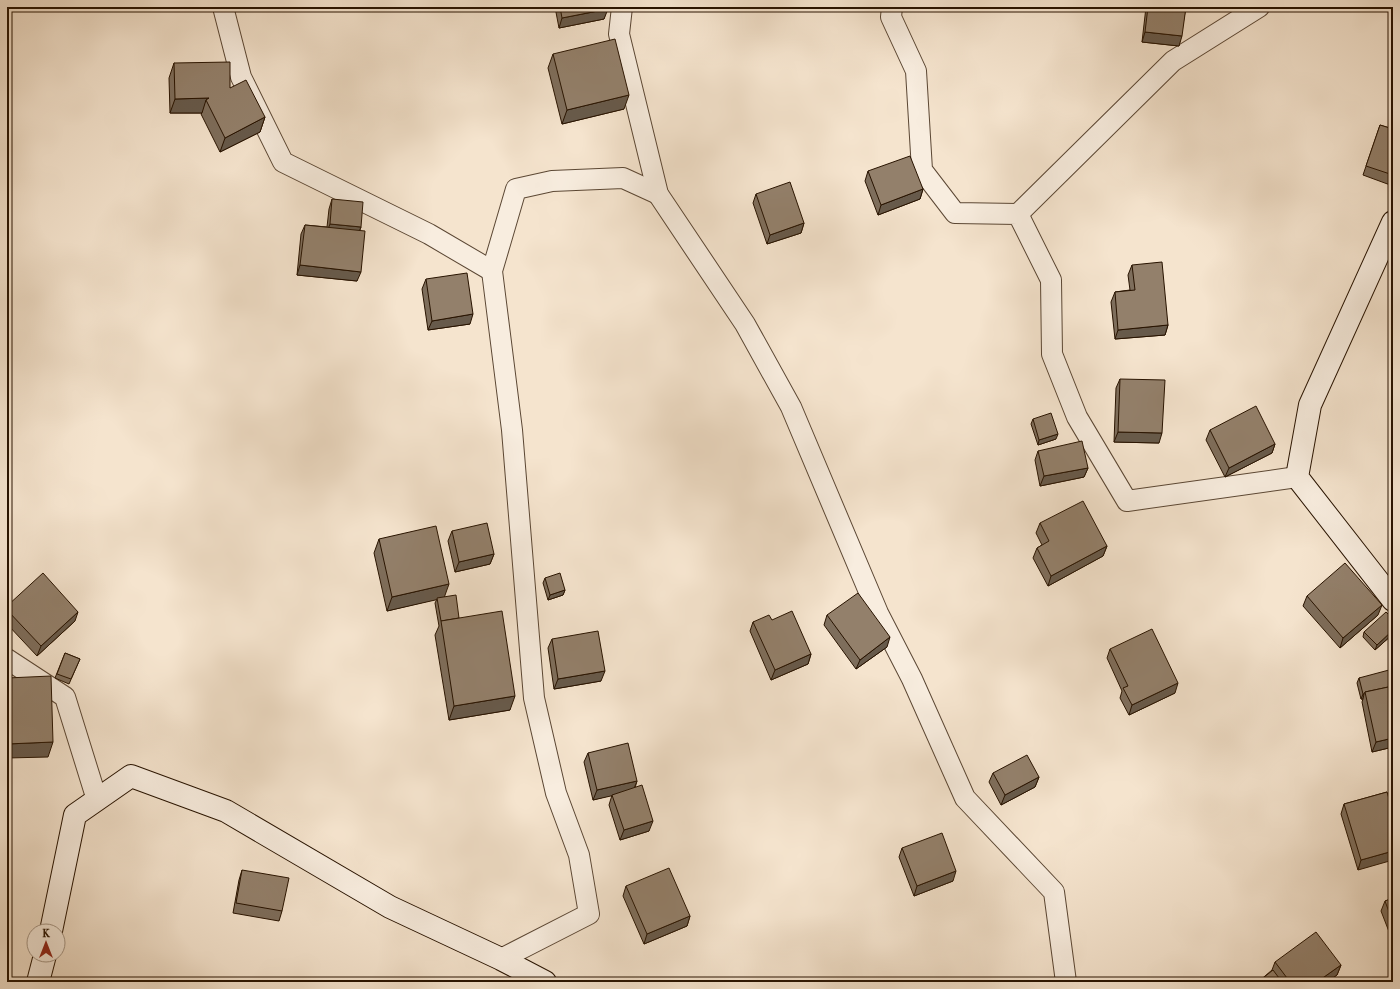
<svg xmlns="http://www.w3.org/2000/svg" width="1400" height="989" font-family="'IM FELL Double Pica',serif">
<rect width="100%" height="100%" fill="#f5e4ce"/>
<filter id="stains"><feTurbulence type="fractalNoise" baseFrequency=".005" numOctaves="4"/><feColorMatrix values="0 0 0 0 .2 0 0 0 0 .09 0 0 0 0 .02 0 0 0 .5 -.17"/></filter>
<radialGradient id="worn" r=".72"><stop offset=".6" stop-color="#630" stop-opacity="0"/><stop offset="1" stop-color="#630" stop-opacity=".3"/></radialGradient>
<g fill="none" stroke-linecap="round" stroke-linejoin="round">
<defs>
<g id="street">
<polyline points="223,7 241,77 283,162 429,234 492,271"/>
<polyline points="622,7 619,34 658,194 745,324 791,407 878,613 912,679 965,798 1054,892 1066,982"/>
<polyline points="892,7 891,17 916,71 922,170 955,213 1018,214 1051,280 1052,354 1077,417 1127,501 1297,477"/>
<polyline points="1018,214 1173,61 1259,7"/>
<polyline points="7,659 65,697 97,800"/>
<polyline points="501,959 589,914 579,855 556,793 534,698 512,430 492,271 516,189 552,181 623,178 658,194"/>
</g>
<g id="secondary">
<polyline points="1393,222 1310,405 1297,477 1393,600"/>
<polyline points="51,931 75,815 131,776 226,811 390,907 501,959 545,982"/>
<polyline points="38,982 45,955"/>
</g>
</defs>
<use href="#street" stroke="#5b4734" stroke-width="22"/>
<use href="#secondary" stroke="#281300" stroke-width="24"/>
<use href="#street" stroke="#f8eddf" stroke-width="20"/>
<use href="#secondary" stroke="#f8eddf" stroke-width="22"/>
</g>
<g fill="#7e6e5c" stroke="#281300">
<polygon points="555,7 607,7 604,19 559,28"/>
<polygon points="1146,7 1186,7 1179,46 1142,42"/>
<polygon points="553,54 624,109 562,124 548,68"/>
<polygon points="174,63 230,88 265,117 260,132 220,152 201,114 202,113 170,113 169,78"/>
<polygon points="1380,125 1393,129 1393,186 1363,175"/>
<polygon points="868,171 923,189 920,199 878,215 865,181"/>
<polygon points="756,194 804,223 801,233 767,244 753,203"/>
<polygon points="332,199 361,227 360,230 357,281 297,275 301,234 305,225 327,227 329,209"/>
<polygon points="1132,265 1168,325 1165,335 1115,339 1111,302 1115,292 1130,290 1128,275"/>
<polygon points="426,279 470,324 428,330 422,289"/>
<polygon points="1120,379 1159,443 1114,442 1116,388"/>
<polygon points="1033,419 1056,439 1038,445 1031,424"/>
<polygon points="1210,430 1275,444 1272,453 1225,477 1206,440"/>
<polygon points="1038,451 1088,468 1084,477 1040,486 1035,460"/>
<polygon points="1040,523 1107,546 1103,556 1048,586 1033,558 1037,548 1042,545 1036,533"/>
<polygon points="452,531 494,554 490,564 455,572 448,541"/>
<polygon points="379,539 444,597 459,618 510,710 449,720 435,635 439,626 435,603 437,599 387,611 374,553"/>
<polygon points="545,578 565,590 563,595 548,600 543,583"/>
<polygon points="1307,596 1378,615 1340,648 1303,606"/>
<polygon points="7,606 75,621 37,656 7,624"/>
<polygon points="827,615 887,647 856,669 824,625"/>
<polygon points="1393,619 1393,634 1375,650 1363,637 1364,632"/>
<polygon points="772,620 811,654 808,664 771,680 750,631 753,622"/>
<polygon points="552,639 601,681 554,689 548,648"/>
<polygon points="1110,649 1175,693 1129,715 1120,698 1122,691 1107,658"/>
<polygon points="65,653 80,659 69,684 55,678"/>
<polygon points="1359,678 1393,685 1393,747 1372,752 1362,702 1363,699 1361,699 1357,683"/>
<polygon points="588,753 637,781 635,788 649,831 620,840 609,805 612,795 593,800 584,762"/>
<polygon points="993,773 1039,777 1035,787 1001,805 989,782"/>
<polygon points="1387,792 1358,870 1341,814 1344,804"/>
<polygon points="902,848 953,881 914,896 899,857"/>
<polygon points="242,870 282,911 279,921 233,913 239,880"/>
<polygon points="626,886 690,916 687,926 644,944 623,896"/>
<polygon points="1393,898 1393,942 1381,911 1385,901"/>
<polygon points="1275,962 1341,965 1337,975 1327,982 1258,982 1272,970"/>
</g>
<g fill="#675a4b" stroke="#281300">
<polygon points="608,9 604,19 559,28 562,18"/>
<polygon points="1145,32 1182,36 1179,46 1142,42"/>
<polygon points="629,95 624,109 562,124 567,110"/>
<polygon points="209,98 206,100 202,113 170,113 175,99"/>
<polygon points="265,117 260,132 220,152 225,138"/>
<polygon points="923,189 920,199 878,215 881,205"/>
<polygon points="804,223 801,233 767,244 770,235"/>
<polygon points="330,224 361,227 357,236 326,234"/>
<polygon points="300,265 361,272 357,281 297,275"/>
<polygon points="473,314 470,324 428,330 432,321"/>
<polygon points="1168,325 1165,335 1115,339 1118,330"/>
<polygon points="1118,432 1162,433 1159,443 1114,442"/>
<polygon points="1058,434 1056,439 1038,445 1039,440"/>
<polygon points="1275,444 1272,453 1225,477 1229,468"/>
<polygon points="1088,468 1084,477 1040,486 1044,476"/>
<polygon points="1107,546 1103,556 1048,586 1051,576"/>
<polygon points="494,554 490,564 455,572 459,562"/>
<polygon points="449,584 444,598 387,611 392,597"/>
<polygon points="565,590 563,595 548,600 550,595"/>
<polygon points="1382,605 1378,615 1340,648 1343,638"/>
<polygon points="78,612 75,621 37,656 41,646"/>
<polygon points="1393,630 1393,634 1375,650 1377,645"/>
<polygon points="890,637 887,647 856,669 860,660"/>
<polygon points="811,654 808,664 771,680 775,670"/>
<polygon points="605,671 601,681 554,689 558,679"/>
<polygon points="1178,683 1175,693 1129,715 1132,705"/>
<polygon points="1363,694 1364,694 1363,699 1361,699"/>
<polygon points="515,696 510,710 449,720 454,706"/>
<polygon points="1393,738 1393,747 1372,752 1376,742"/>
<polygon points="53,742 48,757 7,758 7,744"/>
<polygon points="1039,777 1035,787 1001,805 1005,795"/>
<polygon points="637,781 633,791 593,800 597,790"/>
<polygon points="653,821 649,831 620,840 624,830"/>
<polygon points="1393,851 1393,860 1358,870 1361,860"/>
<polygon points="956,871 953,881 914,896 917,886"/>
<polygon points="690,916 687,926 644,944 647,934"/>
<polygon points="1341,965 1337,975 1327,982 1317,982"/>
</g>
<g fill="#93806b" stroke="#281300">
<polygon points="560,7 607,7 608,9 562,18"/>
<polygon points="1148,7 1186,7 1182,36 1145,32"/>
<polygon points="615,39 629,95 567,110 553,54"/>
<polygon points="230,62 230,88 246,80 265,117 225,138 206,100 209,98 175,99 174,63"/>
<polygon points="1380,125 1393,129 1393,175 1366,166"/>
<polygon points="910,156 923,189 881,205 868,171"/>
<polygon points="790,182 804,223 770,235 756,194"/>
<polygon points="332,199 363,202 361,227 330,224"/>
<polygon points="305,225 365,231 361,272 300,265"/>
<polygon points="1162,262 1168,325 1118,330 1115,292 1135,290 1132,265"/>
<polygon points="467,273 473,314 432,321 426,279"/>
<polygon points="1120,379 1165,380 1162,433 1118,432"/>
<polygon points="1256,406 1275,444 1229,468 1210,430"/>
<polygon points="1051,413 1058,434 1039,440 1033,419"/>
<polygon points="1082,441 1088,468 1044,476 1038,451"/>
<polygon points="1083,501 1107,546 1051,576 1037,548 1049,541 1040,523"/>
<polygon points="487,523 494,554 459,562 452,531"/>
<polygon points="436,526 449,584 392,597 379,539"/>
<polygon points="1345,563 1382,605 1343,638 1307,596"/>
<polygon points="43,573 78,612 41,646 7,610 7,606"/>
<polygon points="560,573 565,590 550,595 545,578"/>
<polygon points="858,593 890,637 860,660 827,615"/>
<polygon points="456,595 459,618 441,621 437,598"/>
<polygon points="502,611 515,696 454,706 441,621"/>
<polygon points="792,611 811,654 775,670 753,622 769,615 772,620"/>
<polygon points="1386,612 1393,619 1393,630 1377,645 1364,632"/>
<polygon points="1152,629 1178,683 1132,705 1123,688 1128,686 1110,649"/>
<polygon points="598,631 605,671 558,679 552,639"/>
<polygon points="65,653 80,659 71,679 57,674"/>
<polygon points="7,657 10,660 7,665"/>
<polygon points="1389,670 1393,686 1365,692 1364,694 1363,694 1359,678"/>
<polygon points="51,676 53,742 7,744 7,678"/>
<polygon points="1393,686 1393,738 1376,742 1365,692"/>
<polygon points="628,743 637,781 597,790 588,753"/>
<polygon points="1027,755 1039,777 1005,795 993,773"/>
<polygon points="642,785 653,821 624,830 612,795"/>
<polygon points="1387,792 1393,812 1393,851 1361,860 1344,804"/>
<polygon points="942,833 956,871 917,886 902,848"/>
<polygon points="669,868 690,916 647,934 626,886"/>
<polygon points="242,870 289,878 282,911 236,903"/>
<polygon points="1393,898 1393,923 1385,901"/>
<polygon points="1316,932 1341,965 1317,982 1290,982 1275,962"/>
<polygon points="1273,970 1282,982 1258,982"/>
<polygon points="503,980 503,982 444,982"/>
</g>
<rect width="1400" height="989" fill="none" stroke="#f5e4ce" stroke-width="24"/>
<rect x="8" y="8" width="1384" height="973" fill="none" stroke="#281300" stroke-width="2"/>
<rect x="12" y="12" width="1376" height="965" fill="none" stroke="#281300"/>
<g transform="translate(46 943)"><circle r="19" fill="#f8eddf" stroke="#a59686"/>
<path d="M0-3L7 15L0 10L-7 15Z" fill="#8f2418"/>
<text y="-6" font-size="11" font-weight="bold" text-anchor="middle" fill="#281300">K</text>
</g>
<rect width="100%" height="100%" filter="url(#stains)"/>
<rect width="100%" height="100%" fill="url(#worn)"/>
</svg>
